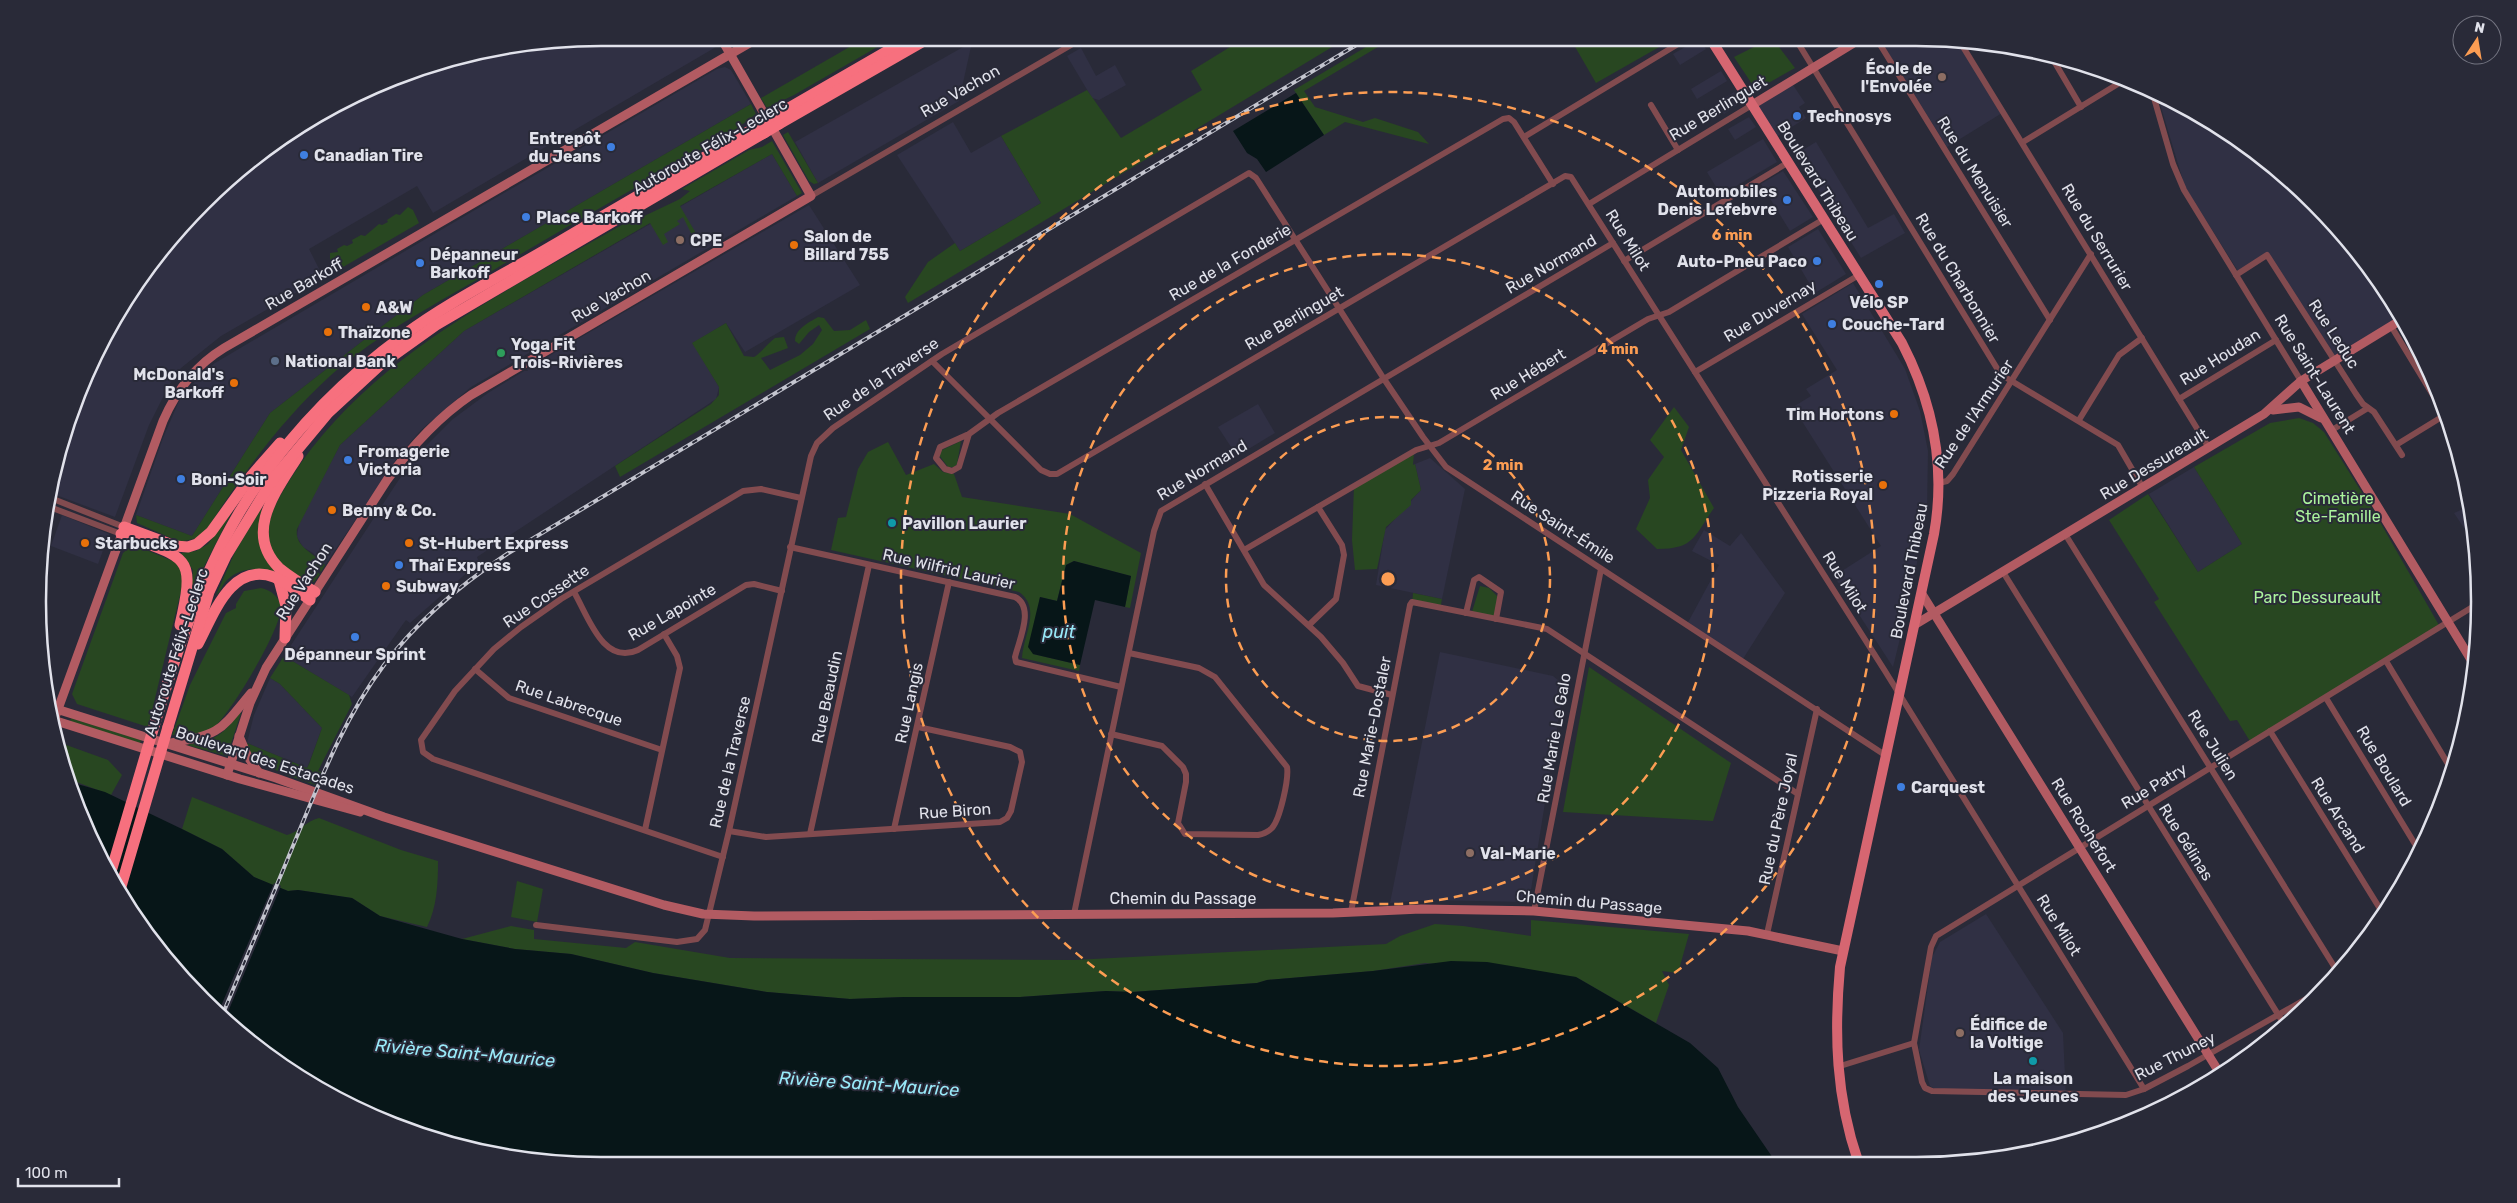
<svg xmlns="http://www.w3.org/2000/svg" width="2517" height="1203" font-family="Rubik,sans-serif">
<rect width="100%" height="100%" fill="#292a38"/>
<g fill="#303044">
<polygon points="601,38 711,38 716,47 433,213 417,186 309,249 323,277 221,336 181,368 169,385 149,425 115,517 48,492 80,386 113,319 178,229 258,154 320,113 420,68 492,48"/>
<polygon points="1879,38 1916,38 1958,42 2002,113 1947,147"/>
<polygon points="1699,39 1706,49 1680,65 1673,54"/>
<polygon points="972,42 959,101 818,183 795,142"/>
<polygon points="1081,48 1096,76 1115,65 1126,85 1099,100 1092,98 1067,56"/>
<polygon points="725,67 731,70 751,104 423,295 360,343 270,413 192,536 136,515 163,438 179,401 197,379 215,363 480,207 717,69"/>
<polygon points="1721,71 1727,81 1697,99 1691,89"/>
<polygon points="1793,85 1805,103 1799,107 1806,118 1776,137 1756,106"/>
<polygon points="1734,92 1740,103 1724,114 1717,103"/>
<polygon points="2157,94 2229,133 2315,203 2385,288 2403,322 2336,363 2268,253 2238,271 2185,187"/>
<polygon points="1749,117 1756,127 1735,140 1728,129"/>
<polygon points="953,122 971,153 1001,136 1041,203 960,251 897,155"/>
<polygon points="1763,139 1777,162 1721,195 1707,172"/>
<polygon points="1816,142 1868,228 1894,214 1905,233 1861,258 1796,154"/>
<polygon points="772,154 797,196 471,387 421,430 397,458 325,565 313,553 303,547 297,537 299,523 340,445 464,331"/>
<polygon points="1783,171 1813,217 1790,231 1761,184"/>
<polygon points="809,205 860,285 745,352 726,323 693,343 719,387 716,399 477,557 479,562 410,623 406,620 403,624 352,697 284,656 398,481 420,452 453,419 488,393 524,371 528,371 527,369 571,343"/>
<polygon points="1818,229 1846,274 1815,293 1788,247"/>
<polygon points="1853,283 1905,369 1920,411 1928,451 1927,512 1910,598 1893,667 1834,576 1881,546 1793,407 1811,396 1806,389 1837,370 1802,314"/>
<polygon points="1258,404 1275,433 1237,456 1218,427"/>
<polygon points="1430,458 1465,489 1442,599 1376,585 1385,530 1421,490 1415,464"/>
<polygon points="2194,467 2242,544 2198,572 2149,494"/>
<polygon points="2470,506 2474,543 2454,513"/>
<polygon points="62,515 109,534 98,564 51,546"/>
<polygon points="1704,530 1730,546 1741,533 1785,593 1741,662 1686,626 1719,565 1692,551"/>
<polygon points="1440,652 1553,676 1564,685 1529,902 1425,900 1390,903"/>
<polygon points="270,678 280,684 322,728 307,768 247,743 254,715"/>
<polygon points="1986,914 2063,1033 2066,1098 1942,1094 1930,1086 1919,1050 1932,957 1940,942"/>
</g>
<g fill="#284721">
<polygon points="865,38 893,38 794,95 767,108 761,98"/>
<polygon points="1224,38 1347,38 908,303 905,297 928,262 955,243 960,251 1041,203 1001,136 1087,90 1121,138 1202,90 1191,71 1230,47"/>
<polygon points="1381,38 1393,38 1304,91 1315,107 1363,122 1375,118 1418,132 1429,144 1345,122 1324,135 1294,90"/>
<polygon points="1570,38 1656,38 1661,46 1596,83"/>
<polygon points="1772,38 1795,68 1756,90 1734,57"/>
<path d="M751 104 756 114 731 133C651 179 571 224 492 271 436 304 379 333 330 376 281 421 243 473 207 529L197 538 180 542 137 523 136 515 192 536 270 413 360 343 423 295Z"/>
<polygon points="788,132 818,183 814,184 809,181 783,135"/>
<path d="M772 141 802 193 797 196 772 154 680 206 697 235 693 237 683 217 677 221 680 224 664 234 668 242 663 245 650 223 464 331 340 445 297 529C294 547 314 553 325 565L321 572 319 569 317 572 320 574 314 582C298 580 277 563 271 548 262 523 278 499 291 478 369 355 510 290 632 219H638L680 199 690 191 682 189 749 150 762 147Z"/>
<polygon points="408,207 413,210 419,223 338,270 330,260 330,253 338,252 337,249 344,245 347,246 353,243 352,240 361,235 365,236 379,224 382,225 388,222 387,220 396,214 400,215"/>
<path d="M818 317 824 318 834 331 850 330 866 320 870 329 620 477 615 466 711 404 719 395V387L692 343 726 323 744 356 754 357C762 352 767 344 775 338L784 337 788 348 761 358 770 370 800 355 813 344 822 330 819 325 809 332 799 344 795 341C795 329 808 323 818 317Z"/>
<path d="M1674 407 1689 427 1681 450 1714 508C1694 536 1695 549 1657 549L1636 529 1650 498 1648 480 1664 457 1650 440Z"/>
<polygon points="2299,418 2313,423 2324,432 2376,515 2440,627 2251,743 2237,720 2230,721 2154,602 2159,599 2109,520 2148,494 2198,572 2242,544 2194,467 2270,423"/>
<polygon points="961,441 957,464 954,467 948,467 939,455 942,450"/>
<path d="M888 442 906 475 934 464 943 472 954 474 962 497 1070 514 1141 553 1130 608 1125 607 1131 576 1074 561 1066 565 1057 601 1040 597 1033 654 1080 665 1079 671 1022 658C1023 636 1042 608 1019 592L831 550 838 518 846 517 858 469 868 452Z"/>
<polygon points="1414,453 1413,465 1415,464 1421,490 1411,500 1411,505 1386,527 1377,569 1355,570 1352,540 1354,486"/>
<path d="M262 507 259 525 279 572C260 569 243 565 227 580 222 585 220 593 216 595L235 552Z"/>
<polygon points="234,508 191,592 193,570 181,553 196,551 208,544"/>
<polygon points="139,547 175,562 182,571 182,587 148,727 77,704 72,694 123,553 129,548"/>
<polygon points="1480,586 1489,588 1500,599 1497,619 1471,615"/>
<path d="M261 588C271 590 280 597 281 608 281 629 230 715 213 728 203 736 184 737 172 735L190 685 226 613 236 608V604L244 591Z"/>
<polygon points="1413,593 1442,599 1440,610 1412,605"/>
<path d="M284 656 349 695 352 704 321 765 318 771 321 772 317 782 309 779 316 783 315 785C295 777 252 767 247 743L307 768 309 764 322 728 280 684 270 678Z"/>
<polygon points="1589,667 1731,763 1713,821 1563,812"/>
<path d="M239 712 241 713 227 756 187 745C191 743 197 744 202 742 219 738 230 727 239 712Z"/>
<polygon points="71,718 141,740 140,744 70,722"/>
<polygon points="58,742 108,760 122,775 111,795 66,778"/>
<path d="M192 797 287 835C299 832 306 821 319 818L401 850 438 861C438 883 437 907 427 927L380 916 352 898 298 890 288 891 270 884 254 877 222 849 182 829Z"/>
<polygon points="517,881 543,889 537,922 511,917"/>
<polygon points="1531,920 1689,934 1678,973 1662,971 1669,985 1656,1023 1576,977 1425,963 1373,971 1267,980 1257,983 1132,992 1106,991 1020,997 904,997 850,999 767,992 653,973 571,954 515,949 462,939 511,926 534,930 534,939 626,948 635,942 730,958 1074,960 1386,944 1400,936 1435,924 1463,926 1531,936"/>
</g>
<g fill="#071618">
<polygon points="1296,93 1324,135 1266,172 1257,159 1247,153 1233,131"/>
<polygon points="1074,561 1131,576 1125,607 1095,600 1080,665 1033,654 1028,647 1040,597 1057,601 1066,565"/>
<polygon points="67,781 105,792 182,829 222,849 254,877 288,891 298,890 352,898 380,916 462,939 515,949 571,954 653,973 767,992 850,999 904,997 1020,997 1106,991 1132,992 1257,983 1267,980 1373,971 1451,961 1487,962 1576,977 1690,1043 1718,1068 1738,1107 1775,1161 601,1165 491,1155 385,1122 288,1070 203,1001 154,945 96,851"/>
</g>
<polygon fill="#292a38" points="274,883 281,886 225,1019 218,1013"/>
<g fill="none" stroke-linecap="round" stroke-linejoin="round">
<g stroke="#824b4f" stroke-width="6">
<polyline points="1795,38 1998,370 2005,377 2118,445 2143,488"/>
<polyline points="1876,38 2050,320"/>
<polyline points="1960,42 2209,448"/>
<polyline points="2051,56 2081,107"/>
<polyline points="2152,91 2173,164 2184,190 2301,381"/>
<polyline points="1651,105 1678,150"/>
<polyline points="1524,137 1688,38"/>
<polyline points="2023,142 2126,79"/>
<polyline points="811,196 1083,38"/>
<polyline points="1589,204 1752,105"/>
<polyline points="1624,261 1789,162"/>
<polyline points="2236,275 2267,255 2356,394 2363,404 2374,412 2402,455"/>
<polyline points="2391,326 2445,415 2396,445"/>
<polyline points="932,361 1041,470 1050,474 1057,474 1565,176 1571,177 1885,671 2144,1089"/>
<polyline points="1695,372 1859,275"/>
<polyline points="2179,399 2276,340"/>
<polyline points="2079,420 2119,355 2142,338"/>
<polyline points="2332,430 2368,408"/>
<polyline points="969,434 959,467 952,471 945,469 936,458 940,447 969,434 998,413 1503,119 1509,118 1514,122 1553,184"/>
<polyline points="1939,483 1947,481 1953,474 2091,254"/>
<polyline points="1205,484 1264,585 1321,637 1343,663 1358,686 1392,695"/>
<polyline points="48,497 124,527"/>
<polyline points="47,506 121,534"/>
<polyline points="2065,534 2337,971"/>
<path d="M790 547 1015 597C1035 607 1019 640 1015 657L1016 662 1121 687"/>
<polyline points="1244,550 1416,450 1439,443 1648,319 1669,312 1824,219"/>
<polyline points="2003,572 2284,1024"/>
<path d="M574 592C588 616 603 666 638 650L746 585 754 584 782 591"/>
<polyline points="1466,613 1474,580 1479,577 1501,592 1496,619"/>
<polyline points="1309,625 1336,599 1344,555 1342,545 1318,507"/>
<polyline points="2386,661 2451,769"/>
<polyline points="475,669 509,698 662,750"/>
<polyline points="2326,698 2418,849"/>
<polyline points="2270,731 2382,912"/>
<path d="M1111 734 1162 746 1183 767 1186 774V782L1178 823 1185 834 1258 835C1263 834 1268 832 1272 828 1280 819 1289 779 1287 767L1215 677 1199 668 1129 653"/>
<polyline points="894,829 949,582"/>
<polyline points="645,830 680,668 677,656 664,634"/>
<polyline points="729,831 766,837 1000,822 1007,818 1011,811 1022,762 1020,752 1010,747 918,727"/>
<polyline points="810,834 869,565"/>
<polyline points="723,857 433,759 423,752 421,740 455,691 494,649 521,627 561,599 743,491 761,489 801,498"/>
<polyline points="1534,911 1601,569"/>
<polyline points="1351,912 1410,605 1412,602 1547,629 1798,794"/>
<polyline points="1074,914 1154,531 1161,511 1613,243"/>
<polyline points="536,925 677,942 697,939 705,930 729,831 811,456 817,443 833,428 942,354 1249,173 1256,178 1384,379 1423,437 1446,467 1885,755"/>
<polyline points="1767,934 1817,709"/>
<polyline points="2313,995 2188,1066 2144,1089 2126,1095 1932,1091 1925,1088 1922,1082 1914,1043 1931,947 1936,936 2479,603"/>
<polyline points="1837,1067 1914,1043"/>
</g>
<g stroke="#b25b62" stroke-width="9">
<polyline points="1752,105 1862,38"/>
<polyline points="2301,381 2473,663"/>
<polyline points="2273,410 2299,407 2321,418"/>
<polyline points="1922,594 2219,1072"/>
<polyline points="1916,624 2264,414 2301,381 2401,320"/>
<polyline points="50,707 276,778 384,817 664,905 703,914 754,916 1333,913 1421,909 1534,911 1748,931 1843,951"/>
<polyline points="53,720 240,779 360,812"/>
<path d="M54 720 163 421C176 391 196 365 224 348L758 38"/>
<polyline points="239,736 248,757 259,773"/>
<path d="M171 743C221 734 219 732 251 693"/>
<path d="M227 775 250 703 266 668 387 480C411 447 437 418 471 395L811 196 721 38"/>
</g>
<path stroke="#d66671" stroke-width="10" d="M1710 38 1902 343C1933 403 1946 467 1934 534L1840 967C1834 1034 1836 1097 1858 1161"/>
<g stroke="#f7707e" stroke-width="11">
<polyline points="775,116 910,38"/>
<polyline points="779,124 929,38"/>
<path d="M298 456C277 490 243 532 279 568 290 577 303 585 315 592"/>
<polyline points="124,527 175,546 188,547 197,544 211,532 252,475 280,443"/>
<path d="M121 534C186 559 197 552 180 625"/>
<polyline points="279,580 286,606 285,638"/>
<path d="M198 644C213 616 231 561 274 577 287 583 299 592 310 600"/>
<path d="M155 723C177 651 200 579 239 513 281 443 338 383 404 335 450 301 503 275 552 246 621 205 691 165 760 125"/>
<polyline points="168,727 209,592 226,556 273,479 328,413 380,365 436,325 764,133"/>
</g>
<defs>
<path id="rail" d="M222 1016C246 958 271 900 295 841 320 781 344 718 384 665 418 620 460 585 507 554L1368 38"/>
</defs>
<use href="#rail" stroke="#c4c5cf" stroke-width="4"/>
<use href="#rail" stroke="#292a38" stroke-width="2" stroke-dasharray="5.5" stroke-linecap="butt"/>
<g stroke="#f7707e" stroke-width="11">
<polyline points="760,125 775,116"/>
<polyline points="764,133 779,124"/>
<polyline points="110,875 155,723"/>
<polyline points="120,890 168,727"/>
</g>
</g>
<g fill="none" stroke="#fc9d53" stroke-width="2.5" stroke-dasharray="9 6">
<circle cx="1388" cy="579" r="162"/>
<circle cx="1388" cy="579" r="325"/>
<circle cx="1388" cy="579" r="487"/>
</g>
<g fill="#8d6e63" stroke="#292a38" stroke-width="2">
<circle cx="1942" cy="77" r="5"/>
<circle cx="680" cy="240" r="5"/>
<circle cx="1470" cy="853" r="5"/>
<circle cx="1960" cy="1033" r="5"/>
</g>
<g fill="#3f7fe0" stroke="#292a38" stroke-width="2">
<circle cx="1797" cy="116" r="5"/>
<circle cx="611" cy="147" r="5"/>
<circle cx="304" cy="155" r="5"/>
<circle cx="1787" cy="200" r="5"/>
<circle cx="526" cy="217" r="5"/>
<circle cx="1817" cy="261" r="5"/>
<circle cx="420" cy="263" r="5"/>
<circle cx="1879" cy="284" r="5"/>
<circle cx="1832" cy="324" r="5"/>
<circle cx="348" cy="460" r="5"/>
<circle cx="181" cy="479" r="5"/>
<circle cx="399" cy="565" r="5"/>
<circle cx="355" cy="637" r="5"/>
<circle cx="1901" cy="787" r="5"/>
</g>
<g fill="#e8710a" stroke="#292a38" stroke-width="2">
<circle cx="794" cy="245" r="5"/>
<circle cx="366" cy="307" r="5"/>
<circle cx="328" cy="332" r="5"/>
<circle cx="234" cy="383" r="5"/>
<circle cx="1894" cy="414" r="5"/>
<circle cx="1883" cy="485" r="5"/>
<circle cx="332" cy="510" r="5"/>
<circle cx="85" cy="543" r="5"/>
<circle cx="409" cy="543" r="5"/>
<circle cx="386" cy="586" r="5"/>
</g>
<circle fill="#2e9e5b" stroke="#292a38" stroke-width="2" cx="501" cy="353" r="5"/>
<circle fill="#5c6f8a" stroke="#292a38" stroke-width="2" cx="275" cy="361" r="5"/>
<g fill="#0f9aa8" stroke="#292a38" stroke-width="2">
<circle cx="892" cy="523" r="5"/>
<circle cx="2033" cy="1061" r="5"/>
</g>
<g text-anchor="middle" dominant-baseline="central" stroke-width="4" stroke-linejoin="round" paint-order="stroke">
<g font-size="16" font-weight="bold" fill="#e1e2eb" stroke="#292a38" text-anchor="start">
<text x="1932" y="68" text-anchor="end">École de<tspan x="1932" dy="18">l'Envolée</tspan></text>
<text x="1807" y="116">Technosys</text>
<text x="601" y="138" text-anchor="end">Entrepôt<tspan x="601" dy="18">du Jeans</tspan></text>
<text x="314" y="155">Canadian Tire</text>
<text x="1777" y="191" text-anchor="end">Automobiles<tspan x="1777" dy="18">Denis Lefebvre</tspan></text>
<text x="536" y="217">Place Barkoff</text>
<text x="804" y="236">Salon de<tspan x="804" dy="18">Billard 755</tspan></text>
<text x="690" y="240">CPE</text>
<text x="430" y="254">Dépanneur<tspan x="430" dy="18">Barkoff</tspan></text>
<text x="1807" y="261" text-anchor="end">Auto-Pneu Paco</text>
<text x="1879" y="302" text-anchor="middle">Vélo SP</text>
<text x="376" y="307">A&amp;W</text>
<text x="1842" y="324">Couche-Tard</text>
<text x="338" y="332">Thaïzone</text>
<text x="511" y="344">Yoga Fit<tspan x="511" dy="18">Trois-Rivières</tspan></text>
<text x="285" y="361">National Bank</text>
<text x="224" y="374" text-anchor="end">McDonald's<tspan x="224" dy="18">Barkoff</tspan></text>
<text x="1884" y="414" text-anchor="end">Tim Hortons</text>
<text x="358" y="451">Fromagerie<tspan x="358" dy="18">Victoria</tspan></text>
<text x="1873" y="476" text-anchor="end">Rotisserie<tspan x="1873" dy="18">Pizzeria Royal</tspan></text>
<text x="191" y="479">Boni-Soir</text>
<text x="342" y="510">Benny &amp; Co.</text>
<text x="902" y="523">Pavillon Laurier</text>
<text x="95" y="543">Starbucks</text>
<text x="419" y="543">St-Hubert Express</text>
<text x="409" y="565">Thaï Express</text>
<text x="396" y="586">Subway</text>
<text x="355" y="654" text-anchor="middle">Dépanneur Sprint</text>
<text x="1911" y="787">Carquest</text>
<text x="1480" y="853">Val-Marie</text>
<text x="1970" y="1024">Édifice de<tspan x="1970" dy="18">la Voltige</tspan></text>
<text x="2033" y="1078" text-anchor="middle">La maison<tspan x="2033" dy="18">des Jeunes</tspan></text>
</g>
<g font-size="16" fill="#e1e2eb" stroke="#292a38">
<text transform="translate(960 91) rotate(-30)">Rue Vachon</text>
<text transform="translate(1718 108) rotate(-31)">Rue Berlinguet</text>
<text transform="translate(710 146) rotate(-30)">Autoroute Félix-Leclerc</text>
<text transform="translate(1975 172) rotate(58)">Rue du Menuisier</text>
<text transform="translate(1818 181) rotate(58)">Boulevard Thibeau</text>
<text transform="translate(2097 237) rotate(59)">Rue du Serrurier</text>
<text transform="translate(1628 240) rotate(58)">Rue Milot</text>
<text transform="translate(1230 262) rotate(-30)">Rue de la Fonderie</text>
<text transform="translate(1551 264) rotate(-30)">Rue Normand</text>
<text transform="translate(1958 278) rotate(59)">Rue du Charbonnier</text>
<text transform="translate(304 284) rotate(-30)">Rue Barkoff</text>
<text transform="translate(611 296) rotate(-30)">Rue Vachon</text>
<text transform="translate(1770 311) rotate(-31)">Rue Duvernay</text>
<text transform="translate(1294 318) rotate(-30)">Rue Berlinguet</text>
<text transform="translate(2334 334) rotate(57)">Rue Leduc</text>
<text transform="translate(2220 357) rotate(-32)">Rue Houdan</text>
<text transform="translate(1528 374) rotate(-31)">Rue Hébert</text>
<text transform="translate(2315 374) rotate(58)">Rue Saint-Laurent</text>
<text transform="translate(881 379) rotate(-34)">Rue de la Traverse</text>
<text transform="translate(1974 414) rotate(-56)">Rue de l'Armurier</text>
<text transform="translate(2154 464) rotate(-31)">Rue Dessureault</text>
<text transform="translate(1202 470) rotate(-31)">Rue Normand</text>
<text transform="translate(1563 527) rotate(33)">Rue Saint-Émile</text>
<text transform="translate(949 569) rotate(13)">Rue Wilfrid Laurier</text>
<text transform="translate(1909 571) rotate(-79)">Boulevard Thibeau</text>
<text transform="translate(304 581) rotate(-57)">Rue Vachon</text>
<text transform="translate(1845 582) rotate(58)">Rue Milot</text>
<text transform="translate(546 596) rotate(-34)">Rue Cossette</text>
<text transform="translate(672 612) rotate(-30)">Rue Lapointe</text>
<text transform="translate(176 652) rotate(-72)">Autoroute Félix-Leclerc</text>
<text transform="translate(827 697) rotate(-78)">Rue Beaudin</text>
<text transform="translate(569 703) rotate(19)">Rue Labrecque</text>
<text transform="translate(909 703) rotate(-78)">Rue Langis</text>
<text transform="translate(1372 727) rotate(-79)">Rue Marie-Dostaler</text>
<text transform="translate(1554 738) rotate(-80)">Rue Marie Le Galo</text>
<text transform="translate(2213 745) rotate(58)">Rue Julien</text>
<text transform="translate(265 760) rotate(18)">Boulevard des Estacades</text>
<text transform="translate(730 762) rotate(-77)">Rue de la Traverse</text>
<text transform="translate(2384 766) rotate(59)">Rue Boulard</text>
<text transform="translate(2154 786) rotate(-31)">Rue Patry</text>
<text transform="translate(955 811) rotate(-4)">Rue Biron</text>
<text transform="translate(2338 815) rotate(58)">Rue Arcand</text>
<text transform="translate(1778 819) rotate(-78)">Rue du Père Joyal</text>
<text transform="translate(2084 825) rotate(58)">Rue Rochefort</text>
<text transform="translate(2186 842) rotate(58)">Rue Gélinas</text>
<text x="1183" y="898">Chemin du Passage</text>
<text transform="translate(1589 902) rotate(5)">Chemin du Passage</text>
<text transform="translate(2059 925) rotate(58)">Rue Milot</text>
<text transform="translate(2175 1056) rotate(-27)">Rue Thuney</text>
</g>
<g font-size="16" fill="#acf49d" stroke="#292a38">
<text x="2338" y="498">Cimetière<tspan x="2338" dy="18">Ste-Famille</tspan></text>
<text x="2317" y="597">Parc Dessureault</text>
</g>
<g font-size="18" font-style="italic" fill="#99eaf9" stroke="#292a38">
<text x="1059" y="632">puit</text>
<text transform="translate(465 1053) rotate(5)">Rivière Saint-Maurice</text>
<text transform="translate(869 1084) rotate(4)">Rivière Saint-Maurice</text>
</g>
</g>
<path d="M0 0H2517V1203H0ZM601 46H1916A555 555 0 0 1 2471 601V602A555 555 0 0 1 1916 1157H601A555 555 0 0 1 46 602V601A555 555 0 0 1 601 46Z" fill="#292a38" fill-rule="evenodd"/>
<path fill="none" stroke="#e1e2eb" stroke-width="2.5" d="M601 46H1916A555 555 0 0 1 2471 601V602A555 555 0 0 1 1916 1157H601A555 555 0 0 1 46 602V601A555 555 0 0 1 601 46Z"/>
<circle cx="1388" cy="579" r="8" fill="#fc9d53" stroke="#292a38" stroke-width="2.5"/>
<g font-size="15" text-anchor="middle" font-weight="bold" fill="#fc9d53" stroke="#292a38" stroke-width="4" stroke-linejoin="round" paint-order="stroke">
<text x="1732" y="240">6 min</text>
<text x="1618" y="354">4 min</text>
<text x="1503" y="470">2 min</text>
</g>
<g transform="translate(2477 40) rotate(12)"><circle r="24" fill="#292a38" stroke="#737480"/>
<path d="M0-4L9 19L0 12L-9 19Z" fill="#fc9d53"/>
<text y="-8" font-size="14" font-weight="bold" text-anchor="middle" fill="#e1e2eb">N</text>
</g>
<path d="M18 1178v8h101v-8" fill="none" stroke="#e1e2eb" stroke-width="2.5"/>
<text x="25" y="1178" font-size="15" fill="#e1e2eb" stroke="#292a38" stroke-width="4" paint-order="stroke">100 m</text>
</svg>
